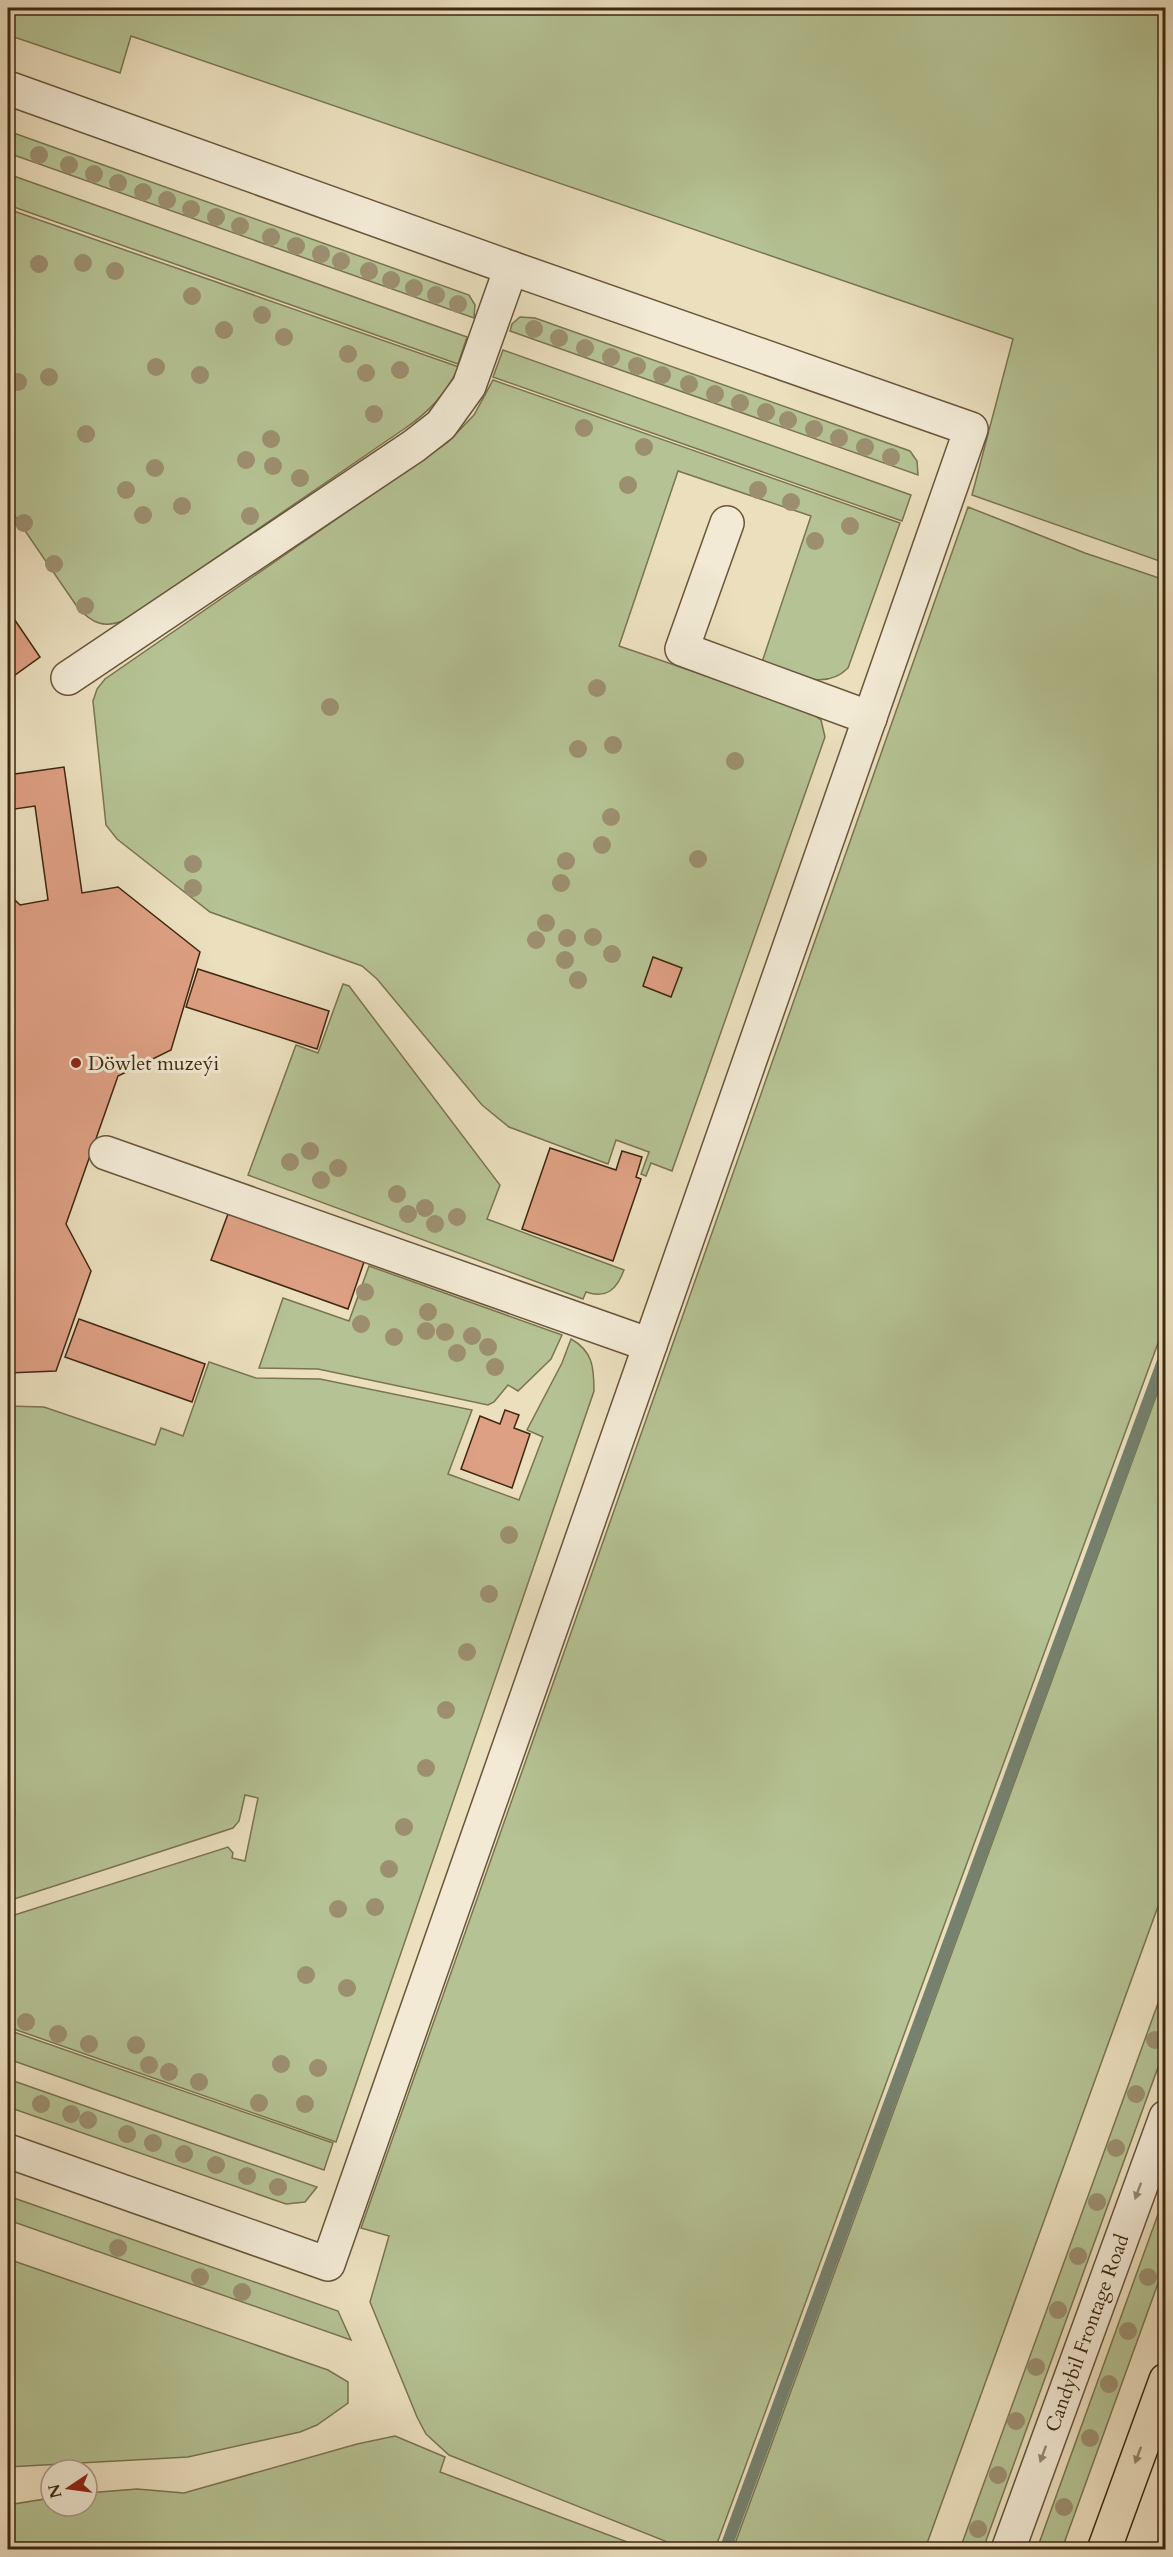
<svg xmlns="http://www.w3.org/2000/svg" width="1173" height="2557" font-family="Cardo,serif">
<rect width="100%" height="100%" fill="#ebdfbe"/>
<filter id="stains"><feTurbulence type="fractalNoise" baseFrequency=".00333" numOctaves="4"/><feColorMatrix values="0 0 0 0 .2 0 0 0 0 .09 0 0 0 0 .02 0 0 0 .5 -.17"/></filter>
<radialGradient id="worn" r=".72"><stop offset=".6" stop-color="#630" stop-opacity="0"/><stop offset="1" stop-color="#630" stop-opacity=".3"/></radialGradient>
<g fill="#b5c293" stroke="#7a7451" stroke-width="1.5">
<polygon points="8,8 1165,8 1165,563 972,495 1013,339 131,36 120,73 8,35"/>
<polygon points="8,131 469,295 475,305 474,318 8,153"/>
<polygon points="8,174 467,337 458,364 8,205"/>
<path d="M8 209 459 367C445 395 429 412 404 429L125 620C104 629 92 623 78 608L8 506Z"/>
<polygon points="520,317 535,318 910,451 917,461 918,475 510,331 512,324"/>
<polygon points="503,350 911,495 902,521 493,377"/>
<path d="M493 380 900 523 848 668C823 693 791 672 762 662L811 516 678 471 619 646 806 710 821 720 825 737 672 1171 651 1163 646 1176 641 1174 649 1152 616 1140 608 1164 509 1127 482 1105 377 979 362 966 210 912 117 839 106 825 93 701 97 689 105 679 448 442 474 415Z"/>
<polygon points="968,507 1085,553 1165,580 1165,1324 715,2549 685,2549 449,2455 426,2434 417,2417 370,2302 389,2236 361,2228"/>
<path d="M343 984 349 986 500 1185 487 1219 624 1270C617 1289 607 1299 586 1292L583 1299 248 1175 296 1045 318 1053Z"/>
<polygon points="369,1266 562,1335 551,1359 518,1391 508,1385 494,1402 488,1405 318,1369 259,1368 283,1298 349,1321"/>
<path d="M571 1339C593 1351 594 1368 594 1391L336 2142 8 2027V1917L228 1847 233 1853 232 1858 245 1861 258 1798 245 1795 239 1821 233 1828 8 1901V1406L44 1407 155 1445 161 1428 183 1436 209 1362 256 1378 320 1379 472 1410 448 1474 519 1500 543 1437 527 1430 562 1363Z"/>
<polygon points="1165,1372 1165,1887 925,2549 733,2549"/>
<polygon points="1165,1984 1165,2048 983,2549 960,2549"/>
<polygon points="8,2030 333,2143 324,2170 8,2059"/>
<polygon points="8,2079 317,2187 305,2202 286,2204 8,2107"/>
<polygon points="1165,2195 1165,2264 1062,2549 1037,2549"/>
<polygon points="8,2196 338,2311 351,2340 8,2220"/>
<polygon points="8,2259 328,2370 348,2382 348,2403 317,2425 300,2432 188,2457 8,2467"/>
<polygon points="395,2436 445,2457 440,2472 646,2549 8,2549 8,2505 51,2498 51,2506 87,2506 87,2493 137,2489 184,2493 357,2444"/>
</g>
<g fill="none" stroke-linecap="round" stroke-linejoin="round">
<polyline stroke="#75816e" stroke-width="12" points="725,2550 1166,1353"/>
</g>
<g fill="#dea084" stroke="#3e270f" stroke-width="1.5">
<polygon points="8,610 40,657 8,680"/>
<polygon points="64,767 82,893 118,887 200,952 171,1050 118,1076 66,1224 91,1271 56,1371 8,1373 8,893 20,905 48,900 35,806 8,810 8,775"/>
<polygon points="653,957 682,968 671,997 643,986"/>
<polygon points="198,969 329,1011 317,1049 186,1007"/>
<polygon points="550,1148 616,1170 622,1151 642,1157 636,1177 641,1179 613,1261 522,1229"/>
<polygon points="228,1214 364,1262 348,1309 211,1260"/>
<polygon points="79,1319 205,1364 192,1402 65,1357"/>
<polygon points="505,1410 519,1415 514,1428 530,1434 512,1488 461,1469 480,1416 500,1424"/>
</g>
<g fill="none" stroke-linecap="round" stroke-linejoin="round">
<defs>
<g id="minor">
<polyline points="8,88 511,268 971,429 328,2264 8,2151"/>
<polyline points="727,523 682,649 870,718"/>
<polyline points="68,678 414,446 441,425 469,386 511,268"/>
<polyline points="106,1153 650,1345"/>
<polyline points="1008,2550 1166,2117"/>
</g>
<polyline id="major" points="1104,2550 1166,2380"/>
</defs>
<use href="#minor" stroke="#69553b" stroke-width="36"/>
<use href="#major" stroke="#3e270f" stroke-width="36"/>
<use href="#minor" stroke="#f2ead5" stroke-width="33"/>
<use href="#major" stroke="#ebdfbe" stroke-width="33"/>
</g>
<g fill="#9c8f70">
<circle cx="39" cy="155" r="9"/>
<circle cx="69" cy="165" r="9"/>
<circle cx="94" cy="174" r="9"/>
<circle cx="118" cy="183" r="9"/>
<circle cx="143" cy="192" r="9"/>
<circle cx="167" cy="200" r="9"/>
<circle cx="191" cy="209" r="9"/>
<circle cx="216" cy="217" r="9"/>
<circle cx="240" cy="226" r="9"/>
<circle cx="271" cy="237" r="9"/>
<circle cx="296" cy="246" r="9"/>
<circle cx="321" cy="254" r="9"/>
<circle cx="341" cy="261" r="9"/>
<circle cx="83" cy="263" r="9"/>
<circle cx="39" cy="264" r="9"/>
<circle cx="115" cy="271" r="9"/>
<circle cx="369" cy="271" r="9"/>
<circle cx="391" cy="280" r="9"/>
<circle cx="414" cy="288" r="9"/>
<circle cx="436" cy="295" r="9"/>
<circle cx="192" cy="296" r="9"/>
<circle cx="458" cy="304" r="9"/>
<circle cx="262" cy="315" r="9"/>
<circle cx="534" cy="329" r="9"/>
<circle cx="224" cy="330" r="9"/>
<circle cx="284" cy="337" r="9"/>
<circle cx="559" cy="338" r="9"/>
<circle cx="585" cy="348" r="9"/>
<circle cx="348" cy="354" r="9"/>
<circle cx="611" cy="357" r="9"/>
<circle cx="637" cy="366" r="9"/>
<circle cx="156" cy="367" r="9"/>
<circle cx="400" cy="370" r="9"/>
<circle cx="366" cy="373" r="9"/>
<circle cx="200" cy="375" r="9"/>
<circle cx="662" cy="375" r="9"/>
<circle cx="49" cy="377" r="9"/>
<circle cx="18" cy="382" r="9"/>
<circle cx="689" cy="384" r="9"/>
<circle cx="715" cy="394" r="9"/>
<circle cx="740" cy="403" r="9"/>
<circle cx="766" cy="412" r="9"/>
<circle cx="374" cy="414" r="9"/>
<circle cx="788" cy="420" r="9"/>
<circle cx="584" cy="428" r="9"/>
<circle cx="814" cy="429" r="9"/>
<circle cx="86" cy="434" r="9"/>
<circle cx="839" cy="438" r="9"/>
<circle cx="271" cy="439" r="9"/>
<circle cx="644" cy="447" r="9"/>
<circle cx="865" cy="447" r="9"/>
<circle cx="891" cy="457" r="9"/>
<circle cx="246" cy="460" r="9"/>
<circle cx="273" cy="466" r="9"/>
<circle cx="155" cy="468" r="9"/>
<circle cx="300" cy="478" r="9"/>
<circle cx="628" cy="485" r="9"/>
<circle cx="126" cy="490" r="9"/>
<circle cx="758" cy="490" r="9"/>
<circle cx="791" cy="502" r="9"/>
<circle cx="182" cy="506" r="9"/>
<circle cx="143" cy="515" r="9"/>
<circle cx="250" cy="516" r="9"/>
<circle cx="24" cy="523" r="9"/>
<circle cx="850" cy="526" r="9"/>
<circle cx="815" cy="541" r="9"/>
<circle cx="54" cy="564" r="9"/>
<circle cx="85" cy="606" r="9"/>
<circle cx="597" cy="688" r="9"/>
<circle cx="330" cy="707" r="9"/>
<circle cx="613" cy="745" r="9"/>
<circle cx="578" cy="749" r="9"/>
<circle cx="735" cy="761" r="9"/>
<circle cx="611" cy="817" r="9"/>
<circle cx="602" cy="845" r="9"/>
<circle cx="698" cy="859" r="9"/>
<circle cx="566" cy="861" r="9"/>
<circle cx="193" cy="864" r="9"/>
<circle cx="561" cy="883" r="9"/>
<circle cx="193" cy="888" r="9"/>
<circle cx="546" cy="923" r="9"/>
<circle cx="593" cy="937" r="9"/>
<circle cx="567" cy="938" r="9"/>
<circle cx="536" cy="940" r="9"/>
<circle cx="612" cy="954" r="9"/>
<circle cx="565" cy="960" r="9"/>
<circle cx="578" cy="980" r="9"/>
<circle cx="310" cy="1151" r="9"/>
<circle cx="290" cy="1162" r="9"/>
<circle cx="338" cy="1168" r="9"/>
<circle cx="321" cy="1180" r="9"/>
<circle cx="397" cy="1194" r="9"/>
<circle cx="425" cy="1208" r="9"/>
<circle cx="408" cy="1214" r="9"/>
<circle cx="457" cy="1217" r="9"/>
<circle cx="435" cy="1224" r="9"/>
<circle cx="365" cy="1292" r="9"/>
<circle cx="428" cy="1312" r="9"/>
<circle cx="361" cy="1324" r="9"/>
<circle cx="426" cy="1331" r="9"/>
<circle cx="445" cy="1332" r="9"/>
<circle cx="472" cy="1336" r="9"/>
<circle cx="394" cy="1337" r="9"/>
<circle cx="488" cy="1347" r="9"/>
<circle cx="457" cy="1353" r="9"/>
<circle cx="495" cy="1367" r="9"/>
<circle cx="509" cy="1535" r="9"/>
<circle cx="489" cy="1594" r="9"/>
<circle cx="467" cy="1652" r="9"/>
<circle cx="446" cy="1710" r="9"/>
<circle cx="426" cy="1768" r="9"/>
<circle cx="404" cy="1827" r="9"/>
<circle cx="389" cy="1869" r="9"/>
<circle cx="375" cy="1907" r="9"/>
<circle cx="338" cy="1909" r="9"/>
<circle cx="306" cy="1975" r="9"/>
<circle cx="347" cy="1988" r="9"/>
<circle cx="26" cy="2022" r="9"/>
<circle cx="58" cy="2034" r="9"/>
<circle cx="1155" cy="2040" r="9"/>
<circle cx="89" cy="2044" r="9"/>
<circle cx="136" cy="2045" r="9"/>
<circle cx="281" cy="2064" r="9"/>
<circle cx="149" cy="2065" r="9"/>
<circle cx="318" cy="2068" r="9"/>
<circle cx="169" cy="2072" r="9"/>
<circle cx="199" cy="2082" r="9"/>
<circle cx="1136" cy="2094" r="9"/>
<circle cx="259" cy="2103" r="9"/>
<circle cx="41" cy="2104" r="9"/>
<circle cx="305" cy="2104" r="9"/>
<circle cx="71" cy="2114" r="9"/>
<circle cx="88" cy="2120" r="9"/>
<circle cx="127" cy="2134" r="9"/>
<circle cx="153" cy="2143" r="9"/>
<circle cx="1116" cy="2148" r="9"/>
<circle cx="184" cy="2154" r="9"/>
<circle cx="216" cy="2165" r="9"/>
<circle cx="247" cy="2176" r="9"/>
<circle cx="278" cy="2187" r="9"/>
<circle cx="1097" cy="2202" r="9"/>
<circle cx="118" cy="2248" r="9"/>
<circle cx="1078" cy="2256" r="9"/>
<circle cx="200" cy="2277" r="9"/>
<circle cx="1148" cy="2277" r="9"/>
<circle cx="242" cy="2292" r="9"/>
<circle cx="1058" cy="2310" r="9"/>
<circle cx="1128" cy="2331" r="9"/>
<circle cx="1036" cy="2367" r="9"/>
<circle cx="1109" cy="2384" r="9"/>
<circle cx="1016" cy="2421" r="9"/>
<circle cx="1090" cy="2438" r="9"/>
<circle cx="998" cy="2475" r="9"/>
<circle cx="1064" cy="2507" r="9"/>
<circle cx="978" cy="2529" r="9"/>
</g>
<defs><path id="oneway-solid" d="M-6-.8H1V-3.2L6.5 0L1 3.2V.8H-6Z" transform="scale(1.5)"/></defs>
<g fill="#988872">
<use href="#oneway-solid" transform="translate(1138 2191) rotate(110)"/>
<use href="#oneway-solid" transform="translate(1043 2454) rotate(110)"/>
</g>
<use fill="#948366" href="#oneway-solid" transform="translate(1138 2455) rotate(110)"/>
<circle fill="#8f2418" stroke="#f2ead5" stroke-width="2" cx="76" cy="1063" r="6"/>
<g text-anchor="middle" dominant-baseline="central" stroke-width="6" stroke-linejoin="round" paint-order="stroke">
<g font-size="20" fill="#3e270f" stroke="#f2ead5" text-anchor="start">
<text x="88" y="1063">Döwlet muzeýi</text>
</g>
<g font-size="20" fill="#3e270f" stroke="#f2ead5">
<text transform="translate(1087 2333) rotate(-70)">Candybil Frontage Road</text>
</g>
</g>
<rect width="1173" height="2557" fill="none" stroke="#ebdfbe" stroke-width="30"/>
<rect x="9" y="9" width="1155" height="2539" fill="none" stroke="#3e270f" stroke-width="3"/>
<rect x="15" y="15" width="1143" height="2527" fill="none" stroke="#3e270f" stroke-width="1.5"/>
<g transform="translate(69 2488) rotate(257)"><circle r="28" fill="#f2ead5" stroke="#aa9c86" stroke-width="1.5"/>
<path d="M0-4.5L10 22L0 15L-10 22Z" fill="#8f2418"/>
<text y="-9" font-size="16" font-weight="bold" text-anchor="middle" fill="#3e270f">N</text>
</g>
<rect width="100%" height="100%" filter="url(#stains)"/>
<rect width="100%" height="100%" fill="url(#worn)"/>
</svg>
